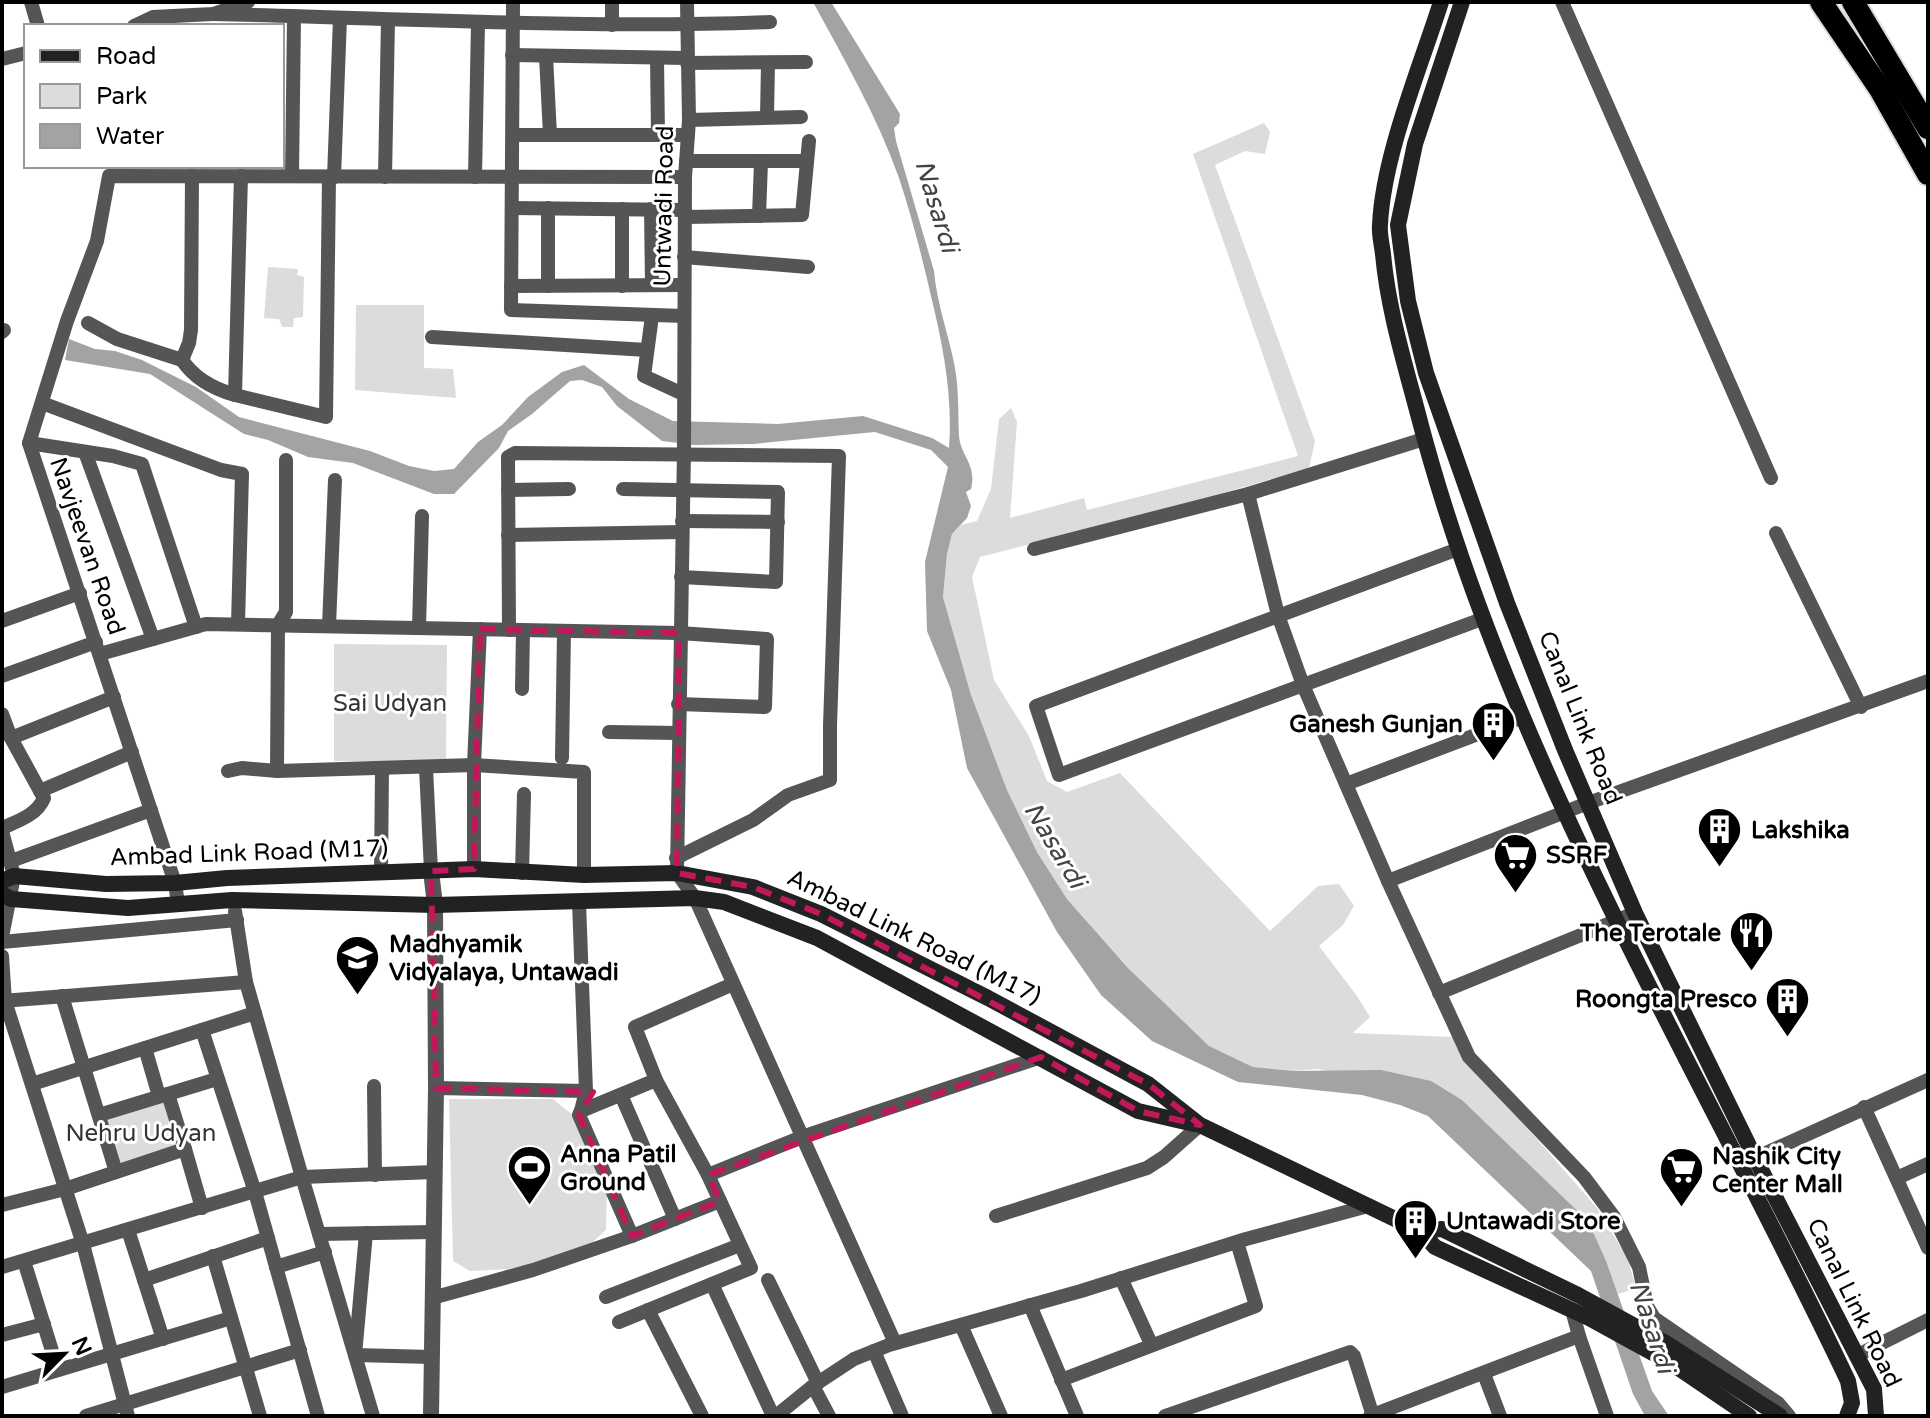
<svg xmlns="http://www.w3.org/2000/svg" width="1930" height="1418" font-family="'Varela Round',sans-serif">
<rect width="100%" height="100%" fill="#fff"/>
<g fill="#dcdcdc">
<polygon points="1264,123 1270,132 1265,154 1245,151 1215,165 1315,441 1309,468 1165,510 980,557 972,577 994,680 1029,736 1047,781 1067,792 1120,773 1270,931 1318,886 1339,884 1354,906 1343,925 1319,946 1357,996 1370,1017 1353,1033 1452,1037 1476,1069 1597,1208 1628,1259 1636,1289 1618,1294 1588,1221 1462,1100 1318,1069 1294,1071 1253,1067 1209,1046 1128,968 1067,899 1037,852 1007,790 971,695 943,597 947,554 952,534 961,525 977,521 991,489 999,419 1011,408 1017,422 1010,518 1084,498 1087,510 1298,456 1193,154"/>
<polygon points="268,267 298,269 297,275 304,277 303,317 294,318 293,327 282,327 279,319 264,318"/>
<polygon points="356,305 424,305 424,368 453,369 456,398 355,390"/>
<polygon points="334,644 447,645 446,761 334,761"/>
<polygon points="164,1099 179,1148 117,1167 102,1119"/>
<polygon points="449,1099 553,1099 574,1116 607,1183 606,1230 574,1259 527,1268 470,1271 453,1261"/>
</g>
<path fill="#a3a3a3" d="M813 2H831L900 114 899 123 894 128 896 141 934 271C937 305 949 335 955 368 959 391 958 414 959 436 961 457 977 464 971 489L966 492 971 506 967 518 952 534 947 554 943 597 971 695 1007 790 1037 852 1067 899 1128 968 1209 1046 1253 1067 1294 1071 1381 1070 1431 1081 1462 1100 1588 1221 1606 1261 1652 1391 1669 1416H1645L1633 1394 1591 1271 1428 1116 1400 1105 1362 1095 1238 1082 1152 1041 1101 995 1057 932 967 768 951 690 927 631 925 562 948 467 931 450 875 432 753 444 694 445 662 441 617 406 602 387 582 380 570 381 532 414 508 431 499 448 454 494H434L353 463 308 457 268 440 244 434 150 374 65 360 69 339 95 349 115 351 142 360 196 387 239 417 370 451 409 466 434 471 454 469 478 442 502 425 528 397 562 372 584 365 629 399 673 421 778 424 863 416 932 438 949 448C953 397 943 345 931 296 922 257 912 217 899 178 877 116 844 59 813 2Z"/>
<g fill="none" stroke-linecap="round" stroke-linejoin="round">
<defs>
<g id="trunk">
<polyline points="1821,2 1880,89 1928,174"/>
<polyline points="1853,2 1928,128"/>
</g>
</defs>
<use href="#trunk" stroke="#dbdbdb" stroke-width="26"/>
<g stroke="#555" stroke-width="14">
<polyline points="31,2 38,26"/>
<polyline points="513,2 511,310 684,316"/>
<polyline points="687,2 689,120 685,177 684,450 677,873 695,898 895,1343"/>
<polyline points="1562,2 1771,478"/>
<path d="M213 14C399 18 584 29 770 22"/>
<polyline points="612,25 612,2"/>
<polyline points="134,26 153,17 213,14 248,2"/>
<polyline points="512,55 687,58"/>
<polyline points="546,56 550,135"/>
<polyline points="657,58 658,135"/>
<polyline points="2,59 26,53"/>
<polyline points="687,63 806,62"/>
<polyline points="767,117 768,63"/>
<polyline points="689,120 801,117"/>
<polyline points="513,135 688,135"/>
<polyline points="686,161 807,161"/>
<polyline points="241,176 235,395 326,417 329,177"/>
<polyline points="292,176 294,17"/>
<polyline points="334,177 340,18"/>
<polyline points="385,177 388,20"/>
<polyline points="475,177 478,23"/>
<polyline points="512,208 685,210"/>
<polyline points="622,209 622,286"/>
<polyline points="651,209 652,285"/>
<polyline points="759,216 761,162"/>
<polyline points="685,217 802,215 809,141"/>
<polyline points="684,257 808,267"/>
<polyline points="511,286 684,285"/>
<polyline points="548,286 548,208"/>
<polyline points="652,316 644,376 683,394"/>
<polyline points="88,323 117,339 182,360 189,343 191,330 192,176"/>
<polyline points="2,332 4,330"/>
<polyline points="432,337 647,350"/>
<path d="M182 360C194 378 214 389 235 395"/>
<polyline points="42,403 221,470 242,474 238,624"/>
<polyline points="29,443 113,456 142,464 196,627"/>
<polyline points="85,452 153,639"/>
<polyline points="286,460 286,612 278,625 277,771 474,765 584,772 584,875"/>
<polyline points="623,489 778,492 776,582 681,577"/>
<polyline points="508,490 569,489"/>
<polyline points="1248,494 1278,615 1303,685 1388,881 1469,1057 1584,1177 1614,1217 1639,1267 1647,1306 1654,1318 1778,1403 1789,1416"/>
<polyline points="682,521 778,522"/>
<polyline points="1776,533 1861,707"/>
<polyline points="508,535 682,532"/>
<polyline points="1034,549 1248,494 1424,439"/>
<polyline points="1458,549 1036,706 1059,775 1482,619"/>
<polyline points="2,621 80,593"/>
<polyline points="329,626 335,480"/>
<polyline points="419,628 422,516"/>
<polyline points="509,630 508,457 515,453 839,456 830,726 830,780 788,795 753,820 676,858"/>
<polyline points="100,654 206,624 679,633 767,639 765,707 678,704"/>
<polyline points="2,676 96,642"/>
<polyline points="522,689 523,630"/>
<polyline points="2,714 11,738 40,791 132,752"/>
<polyline points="609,732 678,733"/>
<polyline points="11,738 114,697"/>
<polyline points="562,758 564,631"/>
<polyline points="426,768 431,871"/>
<polyline points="228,771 242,768 277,771"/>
<polyline points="1346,784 1523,717"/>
<path d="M2 828C18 821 37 815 44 798L40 791"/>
<polyline points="2,831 14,876 2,937"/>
<polyline points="11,861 151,810"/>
<polyline points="474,869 474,765 480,629"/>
<polyline points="381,871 382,769"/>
<polyline points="522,873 524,794"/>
<polyline points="1388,881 1588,803 1928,681"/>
<polyline points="579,902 586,1091 581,1111"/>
<polyline points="178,904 175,883 29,443 67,321 97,241 109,176 685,177"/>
<polyline points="235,911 246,982"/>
<polyline points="2,942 237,920"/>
<polyline points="2,956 5,1001 83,1244 128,1416"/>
<polyline points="1439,993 1635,913"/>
<polyline points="62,996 116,1172"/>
<polyline points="2,1001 246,982 302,1177 2,1267"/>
<polyline points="202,1030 255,1192 318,1416"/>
<polyline points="145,1048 159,1096"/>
<polyline points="656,1080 708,1175"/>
<polyline points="32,1084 255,1013"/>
<polyline points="374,1086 375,1175"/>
<polyline points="436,1088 586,1091"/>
<polyline points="621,1095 675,1219"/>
<polyline points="1864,1107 1928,1248"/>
<polyline points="99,1115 217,1079"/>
<polyline points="185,1149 202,1208"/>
<polyline points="1755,1158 1928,1080"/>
<polyline points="1897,1178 1928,1164"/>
<polyline points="720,1201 632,1236 579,1115 581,1111 656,1080 635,1027 733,984"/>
<polyline points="2,1205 65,1189 185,1149 168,1094"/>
<polyline points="996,1216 1147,1168 1164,1157 1200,1125"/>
<polyline points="128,1230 163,1339"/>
<polyline points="366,1233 355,1355 431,1357"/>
<polyline points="319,1234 433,1232"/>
<polyline points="213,1256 260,1416"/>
<polyline points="24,1261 58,1370"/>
<polyline points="276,1267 325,1252"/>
<polyline points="1121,1278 1151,1344"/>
<polyline points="144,1280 268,1238"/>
<polyline points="768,1280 818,1383"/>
<polyline points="712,1284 773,1416"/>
<polyline points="606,1297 740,1245"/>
<polyline points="432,1298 533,1270 632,1236"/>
<polyline points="1030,1305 1077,1416"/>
<polyline points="648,1310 702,1416"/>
<polyline points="619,1322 751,1268 708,1175 802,1137 1041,1057"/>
<polyline points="961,1325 1001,1416"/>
<polyline points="2,1335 44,1324"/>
<polyline points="1579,1336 1607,1416"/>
<polyline points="874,1351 902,1416"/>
<polyline points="1856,1356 1928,1320"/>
<polyline points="1484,1374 1500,1416"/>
<polyline points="1061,1380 1256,1306 1237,1242"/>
<polyline points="813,1386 829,1416"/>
<polyline points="2,1387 231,1318"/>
<polyline points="86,1416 300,1350"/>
<polyline points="373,1416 302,1177 434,1172"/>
<polyline points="776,1416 813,1386 854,1359 889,1345 1081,1291 1246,1239 1368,1206"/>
<polyline points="1165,1416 1350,1352 1354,1356 1373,1416"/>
<polyline points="1370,1416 1579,1336 1572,1310"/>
</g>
<polyline stroke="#555" stroke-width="16" points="431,1416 436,1088 435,905 431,871"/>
<g stroke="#222" stroke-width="16">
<path d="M1441 2C1420 68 1383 156 1380 225 1379 234 1382 245 1383 254 1388 309 1404 361 1418 414 1507 758 1697 1062 1848 1381L1852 1403 1847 1416"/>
<polyline points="1462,2 1415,144 1398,225 1408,301 1426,373 1507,603 1565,750 1635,913 1755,1158 1874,1389 1876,1416"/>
<polyline points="2,881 14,876 106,884 175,883 227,878 474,869 584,875 677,873 753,887 821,914 988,998 1148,1084 1200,1125 1420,1231 1435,1247 1589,1318 1671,1363 1749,1416"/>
<polyline points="2,894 11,899 128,908 232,900 435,905 695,898 724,902 817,938 1138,1111 1194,1124"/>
<polyline points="1420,1231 1442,1229 1578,1295 1664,1342 1780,1416"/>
</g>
<use href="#trunk" stroke="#000" stroke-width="22"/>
</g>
<path fill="none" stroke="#c2185b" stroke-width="6" stroke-dasharray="16 10" stroke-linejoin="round" d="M480 629 679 633 677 873 753 887 821 914 1148 1084 1200 1125 1138 1111 1041 1057 708 1175 720 1201 632 1236 579 1115 593 1092 436 1088 431 871 474 869Z"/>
<defs>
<symbol id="building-pin" viewBox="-11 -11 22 30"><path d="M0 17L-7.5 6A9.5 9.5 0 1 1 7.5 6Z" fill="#000" stroke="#fff"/><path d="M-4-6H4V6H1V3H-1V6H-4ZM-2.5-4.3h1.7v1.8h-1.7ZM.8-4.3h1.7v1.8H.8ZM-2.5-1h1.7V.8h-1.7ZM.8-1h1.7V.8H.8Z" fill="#fff"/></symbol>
<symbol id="supermarket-pin" viewBox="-11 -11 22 30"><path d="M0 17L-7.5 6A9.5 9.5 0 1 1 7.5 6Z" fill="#000" stroke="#fff"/><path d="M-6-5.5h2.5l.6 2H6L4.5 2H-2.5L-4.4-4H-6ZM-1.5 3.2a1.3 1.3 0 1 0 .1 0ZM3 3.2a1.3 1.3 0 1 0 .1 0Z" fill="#fff"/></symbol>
<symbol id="restaurant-pin" viewBox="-11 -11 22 30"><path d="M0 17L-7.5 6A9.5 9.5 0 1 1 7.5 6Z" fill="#000" stroke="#fff"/><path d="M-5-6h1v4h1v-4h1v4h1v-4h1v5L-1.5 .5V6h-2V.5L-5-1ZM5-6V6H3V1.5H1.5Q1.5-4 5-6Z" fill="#fff"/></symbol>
<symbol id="school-pin" viewBox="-11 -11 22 30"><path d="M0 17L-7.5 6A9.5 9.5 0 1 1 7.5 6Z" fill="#000" stroke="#fff"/><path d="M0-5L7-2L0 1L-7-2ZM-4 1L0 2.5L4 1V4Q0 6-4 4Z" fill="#fff"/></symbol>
<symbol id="stadium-pin" viewBox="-11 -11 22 30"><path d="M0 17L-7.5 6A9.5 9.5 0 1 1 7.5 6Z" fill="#000" stroke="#fff"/><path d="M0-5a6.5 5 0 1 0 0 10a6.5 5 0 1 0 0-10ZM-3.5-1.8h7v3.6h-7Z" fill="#fff"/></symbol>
</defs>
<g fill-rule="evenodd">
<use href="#building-pin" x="1468" y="698" width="51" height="69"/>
<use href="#building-pin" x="1694" y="804" width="51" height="69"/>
<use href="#supermarket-pin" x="1490" y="830" width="51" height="69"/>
<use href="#restaurant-pin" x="1726" y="908" width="51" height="69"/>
<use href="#school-pin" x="332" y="932" width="51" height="69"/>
<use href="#building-pin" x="1762" y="974" width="51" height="69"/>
<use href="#stadium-pin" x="504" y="1142" width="51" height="69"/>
<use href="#supermarket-pin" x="1656" y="1144" width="51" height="69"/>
<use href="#building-pin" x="1390" y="1196" width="51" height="69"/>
</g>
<g text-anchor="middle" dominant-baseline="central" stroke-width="6" stroke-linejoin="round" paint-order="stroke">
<g font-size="24" fill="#000" stroke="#fff">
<text transform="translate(664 206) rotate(-89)">Untwadi Road</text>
<text transform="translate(87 546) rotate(71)">Navjeevan Road</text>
<text transform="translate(1580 718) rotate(68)">Canal Link Road</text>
<text transform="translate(249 853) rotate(-2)">Ambad Link Road (M17)</text>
<text transform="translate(914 937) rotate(26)">Ambad Link Road (M17)</text>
<text transform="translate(1854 1303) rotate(64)">Canal Link Road</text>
</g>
<g font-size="24" fill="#333" stroke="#fff">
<text x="390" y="703">Sai Udyan</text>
<text x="141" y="1133">Nehru Udyan</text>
</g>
<g font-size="24" font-weight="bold" fill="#000" stroke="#fff" text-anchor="start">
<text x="1463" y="724" text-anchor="end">Ganesh Gunjan</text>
<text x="1751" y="830">Lakshika</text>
<text x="1546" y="855">SSRF</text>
<text x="1721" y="933" text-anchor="end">The Terotale</text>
<text x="389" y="944">Madhyamik<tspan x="389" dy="28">Vidyalaya, Untawadi</tspan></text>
<text x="1757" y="999" text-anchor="end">Roongta Presco</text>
<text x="560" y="1154">Anna Patil<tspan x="560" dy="28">Ground</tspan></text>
<text x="1712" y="1156">Nashik City<tspan x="1712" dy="28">Center Mall</tspan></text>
<text x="1446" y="1221">Untawadi Store</text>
</g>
<g font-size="26" font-style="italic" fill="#444" stroke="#fff">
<text transform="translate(937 206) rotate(73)">Nasardi</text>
<text transform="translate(1055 845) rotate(59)">Nasardi</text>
<text transform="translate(1652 1327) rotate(72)">Nasardi</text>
</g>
</g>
<rect width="1930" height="1418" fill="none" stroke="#000000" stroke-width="8"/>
<rect x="24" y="24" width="260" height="144" fill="#ffffff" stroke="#999999" stroke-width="2"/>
<rect x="40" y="50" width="40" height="12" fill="#222222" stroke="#999999" stroke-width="2"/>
<text x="96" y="64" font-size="24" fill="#000000">Road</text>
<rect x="40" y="84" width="40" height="24" fill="#dcdcdc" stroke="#999999" stroke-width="2"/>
<text x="96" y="104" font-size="24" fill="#000000">Park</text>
<rect x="40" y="124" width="40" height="24" fill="#a3a3a3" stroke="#999999" stroke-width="2"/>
<text x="96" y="144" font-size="24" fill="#000000">Water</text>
<g transform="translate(64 1354) rotate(66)" stroke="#ffffff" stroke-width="6" paint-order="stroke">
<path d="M0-6L14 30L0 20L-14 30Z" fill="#000000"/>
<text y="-12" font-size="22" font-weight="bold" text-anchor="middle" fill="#000000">N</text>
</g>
</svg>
